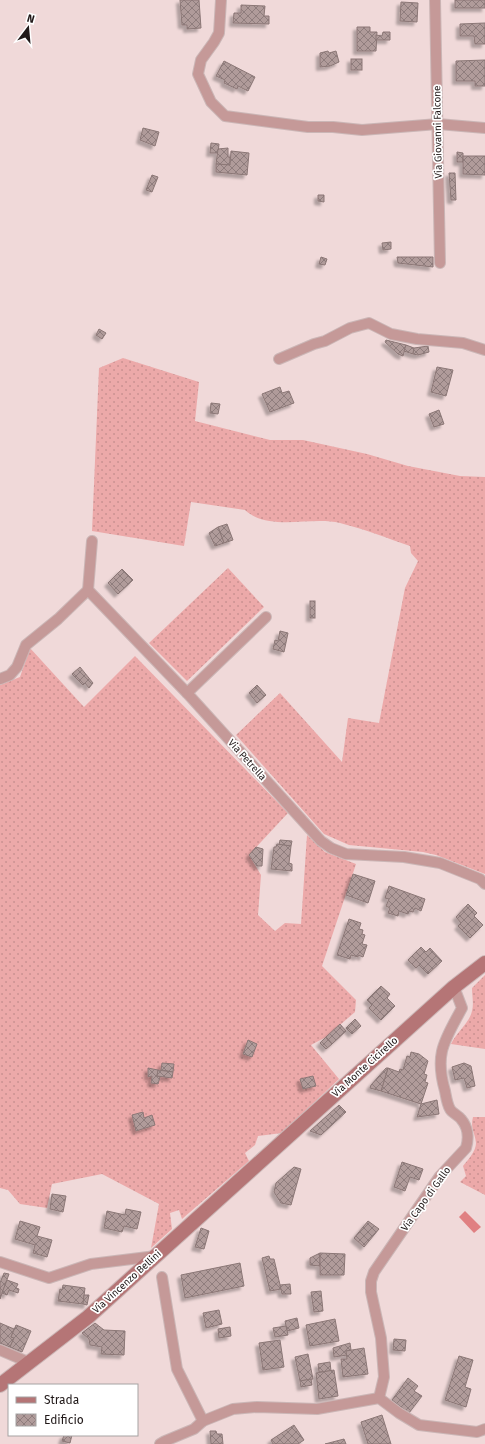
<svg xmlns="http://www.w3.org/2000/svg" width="485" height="1444" font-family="'Fira Sans',sans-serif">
<defs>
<pattern id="grass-dots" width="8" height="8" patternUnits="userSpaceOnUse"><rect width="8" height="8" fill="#eca9a9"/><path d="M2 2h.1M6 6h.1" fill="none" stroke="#ca9191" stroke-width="1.8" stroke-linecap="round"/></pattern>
<pattern id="building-cross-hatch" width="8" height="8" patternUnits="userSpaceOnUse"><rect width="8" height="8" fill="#b09b9a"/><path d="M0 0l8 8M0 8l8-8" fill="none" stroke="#8f7d7d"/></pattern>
<filter id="shadow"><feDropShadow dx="-3.5" dy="3.5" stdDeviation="1" flood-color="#0004"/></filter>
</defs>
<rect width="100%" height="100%" fill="#f0d9d9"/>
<g fill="url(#grass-dots)">
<path d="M123 358 199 382 195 421 270 440H303L367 454 408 466 460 476 485 477V874L436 855 423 852 349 845 324 834 236 735 280 693 342 762 348 718 379 723 405 588 418 561 411 553 410 546C387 538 364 529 340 523 311 516 269 532 245 510L191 502 184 546 92 531 99 368Z"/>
<polygon points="228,568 264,607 187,681 149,643"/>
<polygon points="30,648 84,707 135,656 288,813 249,855 261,875 258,915 275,931 285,923 301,924 307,835 325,852 356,864 322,966 356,1000 355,1012 326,1037 311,1045 339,1079 282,1133 258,1136 255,1145 245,1153 249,1161 182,1219 179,1210 170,1213 172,1229 151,1248 159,1204 102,1174 52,1184 47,1208 20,1204 8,1190 0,1188 0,685 20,677"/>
<path d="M485 975V1049L451 1044C456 1033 470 1022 472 1011 474 1004 472 995 472 988Z"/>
<path d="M473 1117H485V1195L460 1182 466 1176 463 1166C468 1160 476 1151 476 1143 475 1132 470 1129 473 1117Z"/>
</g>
<polygon fill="#e08082" points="465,1211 481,1227 474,1233 459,1217"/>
<g fill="url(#building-cross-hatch)" stroke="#8b7776" filter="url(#shadow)">
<polygon points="180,0 199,0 201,28 187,29 187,25 182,25"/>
<rect x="455" y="0" width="30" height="8"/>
<polygon points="401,2 418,3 417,22 400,21"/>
<polygon points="241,5 265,6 264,16 269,16 269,24 233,23 234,13 241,13"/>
<polygon points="485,23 485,44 475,44 474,36 460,36 460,24"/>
<polygon points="357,27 370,27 370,32 377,32 376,51 357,51"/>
<polygon points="383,32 390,32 390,40 376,40 376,35 382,36"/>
<polygon points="328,51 329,53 336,51 339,62 330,66 320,67 320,53"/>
<rect x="351" y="59" width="11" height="11"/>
<polygon points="485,60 485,86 475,86 475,81 456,81 456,61"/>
<polygon points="224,61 255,77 248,91 238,86 237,89 224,83 225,80 216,76"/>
<polygon points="143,128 159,132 155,146 140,140"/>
<polygon points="211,143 219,144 218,153 210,153"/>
<polygon points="228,148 228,157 230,157 230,165 216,164 218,149"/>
<polygon points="231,151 249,153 247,175 216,172 216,164 230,165"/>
<polygon points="457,152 463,153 463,162 457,162"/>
<polygon points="463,156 485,156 485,175 463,174"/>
<polygon points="449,173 455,173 456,200 451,200"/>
<polygon points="152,175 158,177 152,192 146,190"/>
<polygon points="318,195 324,195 324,202 318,201"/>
<polygon points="391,242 391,249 383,250 382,243"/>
<polygon points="321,257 327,259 325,265 319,264"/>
<polygon points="397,257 433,257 433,267 398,263"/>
<polygon points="99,329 106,333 102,339 96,335"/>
<polygon points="386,340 406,345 403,356 398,354 385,342"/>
<polygon points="406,345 414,348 413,354 404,351"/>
<polygon points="428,346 429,352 418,355 413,354 414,348"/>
<polygon points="437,367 453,370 446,396 431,392"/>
<polygon points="280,387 282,393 289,391 294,403 270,412 262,394"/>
<polygon points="211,403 220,404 218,414 210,413"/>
<polygon points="439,410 444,424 434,427 429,414"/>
<polygon points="227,524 233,540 224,543 218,527"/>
<polygon points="218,527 224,543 215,546 209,533"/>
<polygon points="122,569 133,580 118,594 108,583"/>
<rect x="310" y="601" width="5" height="17"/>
<polygon points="280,631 288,633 284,652 273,649 275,640 278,641"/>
<polygon points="80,667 93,683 89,688 85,683 83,685 72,674"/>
<polygon points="257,685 266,695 257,703 249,693"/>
<polygon points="280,840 292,841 291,846 279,845"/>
<polygon points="277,844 291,846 289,863 292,864 292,871 271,869 274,847 276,847"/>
<polygon points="256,847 263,849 262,866 257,866 249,855"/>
<polygon points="353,874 375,881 368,903 346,895"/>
<polygon points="389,886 425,899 421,911 415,908 413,912 409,911 408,914 399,911 398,916 388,913 390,908 386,906 389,899 385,898"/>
<polygon points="468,904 477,913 474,916 483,925 470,938 458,926 461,923 456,917"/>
<polygon points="349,919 361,923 359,929 363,930 362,934 365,935 362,944 367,945 363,957 358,955 358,957 351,955 350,959 337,955"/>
<polygon points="421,947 426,952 430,948 442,961 428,974 419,965 416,968 408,960"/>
<polygon points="381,986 390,994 387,998 395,1006 381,1020 369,1008 372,1005 367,1000"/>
<polygon points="355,1019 361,1026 352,1034 346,1028"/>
<polygon points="340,1024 346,1031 332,1044 326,1037"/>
<polygon points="326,1037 332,1044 326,1049 320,1043"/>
<polygon points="248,1040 257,1044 252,1057 243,1054"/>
<polygon points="411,1052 419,1054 428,1061 424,1074 427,1075 425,1082 428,1083 421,1104 381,1091 388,1068 399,1072 400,1069 403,1070 407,1056 410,1057"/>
<polygon points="162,1063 174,1064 173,1072 161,1070"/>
<polygon points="464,1063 471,1066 475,1086 467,1088 464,1078 455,1080 452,1067"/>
<polygon points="148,1068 158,1070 157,1076 160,1077 158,1084 151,1083 152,1076 148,1077"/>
<polygon points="386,1068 388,1068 381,1091 370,1088 371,1085"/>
<polygon points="158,1070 173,1072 172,1078 157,1076"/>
<polygon points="313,1076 316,1086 303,1089 300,1079"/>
<polygon points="437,1100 439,1114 417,1117 421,1104"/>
<polygon points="339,1105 346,1112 321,1135 310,1131"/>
<polygon points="143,1112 144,1118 152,1115 155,1125 136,1131 132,1115"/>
<polygon points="402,1162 423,1169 419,1180 410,1177 405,1191 394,1187"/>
<polygon points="294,1167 301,1169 291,1205 281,1203 274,1192 276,1183"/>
<polygon points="52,1194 66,1196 63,1212 50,1209"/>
<polygon points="126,1209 141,1212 137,1229 124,1226 122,1232 104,1228 107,1211 125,1215"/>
<polygon points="20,1221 40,1227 37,1236 52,1240 47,1257 33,1253 35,1245 15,1239"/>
<polygon points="368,1221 379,1229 364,1247 354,1238"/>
<polygon points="201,1228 209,1231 204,1249 195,1247"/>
<polygon points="320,1253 320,1266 310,1265 310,1258"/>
<polygon points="320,1253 345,1254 344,1275 320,1275"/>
<polygon points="269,1256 270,1259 274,1259 281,1289 270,1291 262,1258"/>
<polygon points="240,1263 244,1286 185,1298 181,1275"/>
<polygon points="4,1273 9,1274 0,1299 0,1283"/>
<polygon points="7,1280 18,1284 16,1288 19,1289 18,1293 9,1290 7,1295 2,1293"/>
<polygon points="290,1284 291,1294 282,1294 280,1285"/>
<polygon points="63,1285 85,1288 83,1304 58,1301 60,1289 62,1290"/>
<polygon points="321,1291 323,1311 314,1312 311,1292"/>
<polygon points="84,1295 89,1295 87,1305 83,1304"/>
<polygon points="219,1310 222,1324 206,1328 203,1313"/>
<polygon points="297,1318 299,1328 287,1331 285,1321"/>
<polygon points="335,1319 339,1341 310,1346 306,1325"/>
<polygon points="0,1323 14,1329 11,1337 14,1338 10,1347 0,1343"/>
<polygon points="95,1323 104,1330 125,1331 124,1355 101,1354 102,1347 90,1345 89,1339 82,1333"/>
<polygon points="16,1325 31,1331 22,1352 10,1347 14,1338 11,1337"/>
<polygon points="286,1326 288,1335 275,1337 273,1328"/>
<polygon points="230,1327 231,1336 219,1338 218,1329"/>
<polygon points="394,1339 406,1340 405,1351 393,1350"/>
<polygon points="280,1340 284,1367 263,1370 259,1343"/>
<polygon points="350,1343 351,1350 346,1351 347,1355 334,1357 333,1348"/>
<polygon points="364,1348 368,1374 343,1377 341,1359 347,1359 346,1351"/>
<polygon points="308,1354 313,1379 300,1381 295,1357"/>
<polygon points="459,1356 473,1360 465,1387 471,1389 466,1407 445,1400"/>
<polygon points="330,1362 331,1371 319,1372 318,1364"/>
<polygon points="334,1370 338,1396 319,1399 316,1373"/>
<polygon points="408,1378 418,1386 414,1391 422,1396 409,1413 392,1400"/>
<polygon points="311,1379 312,1385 301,1387 300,1381"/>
<polygon points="382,1415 391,1444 368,1444 361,1422"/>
<polygon points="294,1425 304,1440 298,1444 273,1444 271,1440"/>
<polygon points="210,1431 216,1431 217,1434 222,1434 223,1444 211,1444"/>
<polygon points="64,1435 72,1435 70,1443 62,1441"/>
<polygon points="344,1439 346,1444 325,1444"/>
</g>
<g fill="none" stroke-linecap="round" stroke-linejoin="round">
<defs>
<g id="street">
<polyline points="221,0 219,33 214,42 201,60 198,74 211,102 225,116 308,127 333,127 362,130 438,124 485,128"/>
<polyline points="435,0 440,263"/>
<polyline points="279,359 314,344 325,341 350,328 369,323 391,334 417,339 463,343 485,350"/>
<polyline points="92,541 88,590 187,693 321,841 331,848 346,854 404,857 440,863 480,879 485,884"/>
<polyline points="0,679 10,675 17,667 26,645 58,619 88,590"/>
<polyline points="187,693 266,617"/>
<polyline points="0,1262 49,1278 91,1264 156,1256"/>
<polyline points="162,1277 177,1369 203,1421 233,1409 257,1407 317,1409 379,1398 399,1413 419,1425 477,1432 485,1429"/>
<polyline points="0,1350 28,1362"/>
<path d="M379 1398 384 1377 381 1338 371 1292V1281L374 1272 440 1176 466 1148C469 1138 468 1127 461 1119 458 1115 452 1113 450 1109 447 1104 446 1096 445 1091 434 1053 445 1040 462 1008L454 987"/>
<polyline points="160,1444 165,1441 194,1429 203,1421"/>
</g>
<polyline id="secondary" points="0,1385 88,1317 454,987 485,963"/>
</defs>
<use href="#street" stroke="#cbb6b6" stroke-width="12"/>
<use href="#secondary" stroke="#cbb6b6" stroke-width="16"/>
<use href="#street" stroke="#c59998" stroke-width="10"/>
<use href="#secondary" stroke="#b57576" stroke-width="14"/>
</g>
<g text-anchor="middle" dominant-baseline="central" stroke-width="3.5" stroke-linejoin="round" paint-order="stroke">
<g font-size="10" fill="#201818" stroke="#fff">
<text transform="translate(438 132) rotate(-91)">Via Giovanni Falcone</text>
<text transform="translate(247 760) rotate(48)">Via Petrella</text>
<text transform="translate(365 1067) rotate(-42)">Via Monte Cicirello</text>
<text transform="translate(426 1199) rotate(-54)">Via Capo di Gallo</text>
<text transform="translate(127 1282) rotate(-42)">Via Vincenzo Bellini</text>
</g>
</g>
<rect x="8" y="1384" width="130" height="52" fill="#ffffff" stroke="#a6a3a3"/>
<rect x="16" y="1397" width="20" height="6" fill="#b57576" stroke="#a6a3a3"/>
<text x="44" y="1404" font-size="12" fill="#201818">Strada</text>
<rect x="16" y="1414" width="20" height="12" fill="url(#building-cross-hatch)" stroke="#a6a3a3"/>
<text x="44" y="1424" font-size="12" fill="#201818">Edificio</text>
<g transform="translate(28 28) rotate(16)" stroke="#ffffff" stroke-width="3" paint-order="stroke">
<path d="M0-3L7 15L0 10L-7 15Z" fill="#201818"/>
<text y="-6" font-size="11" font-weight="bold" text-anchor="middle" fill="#201818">N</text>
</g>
</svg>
